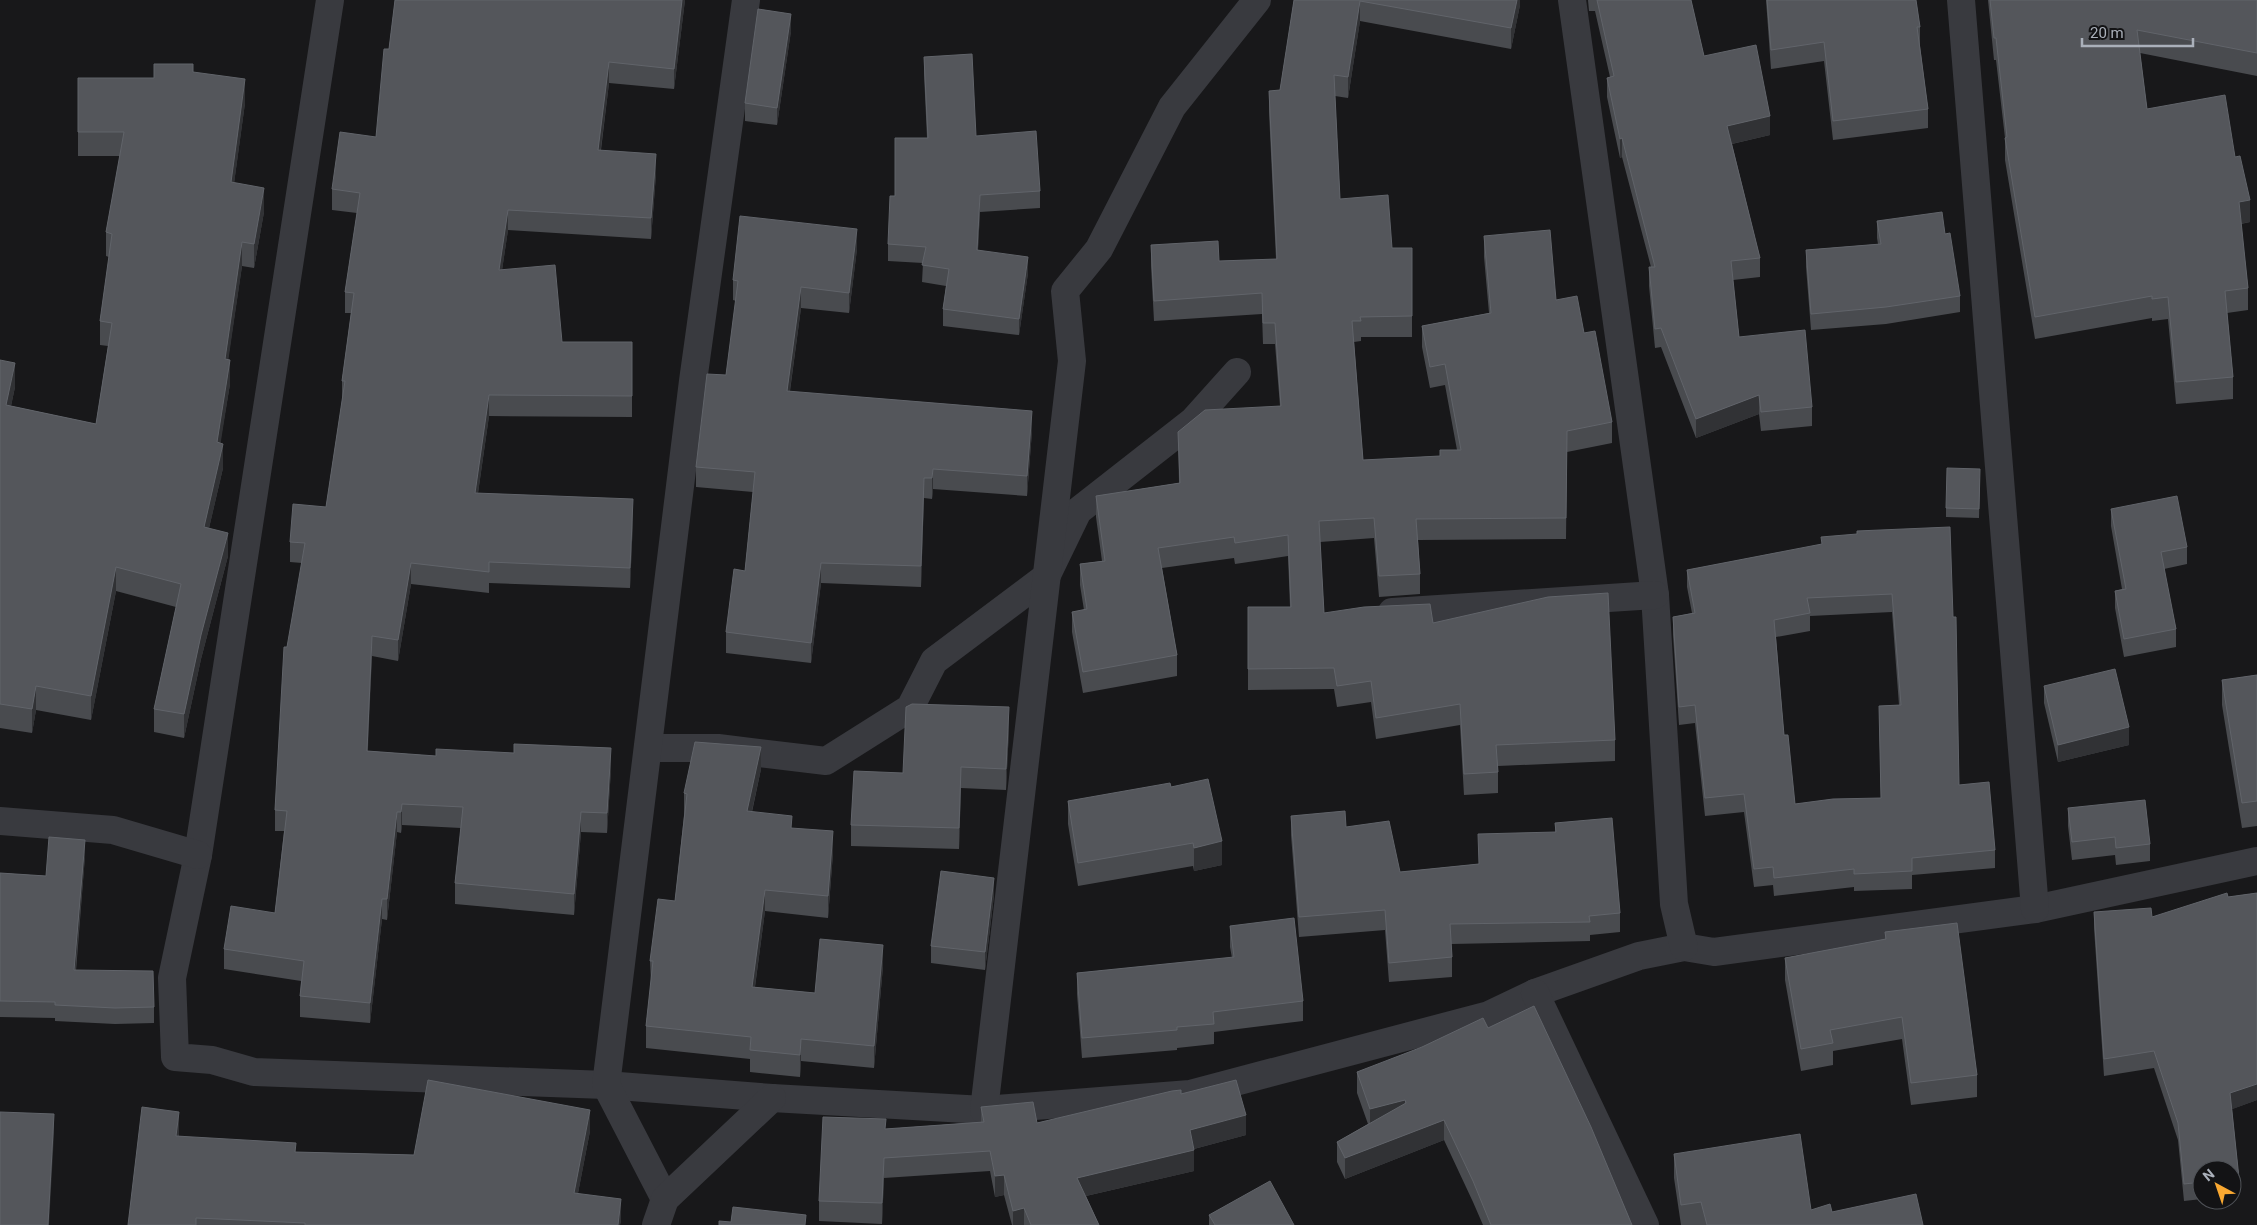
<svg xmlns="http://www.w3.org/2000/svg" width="2257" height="1225" font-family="Roboto,sans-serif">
<rect width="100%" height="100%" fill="#18181a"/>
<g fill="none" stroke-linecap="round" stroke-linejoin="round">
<g stroke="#393a3f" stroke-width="28">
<polyline points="330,0 198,855 172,978 175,1057 212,1060 254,1072 606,1085 772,1098 984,1110 1190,1094 1489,1015 1535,993 1639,956 1684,947 1714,952 2035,909 2257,861"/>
<polyline points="1572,0 1655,595 1674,904 1684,947"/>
<polyline points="1961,0 2035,909"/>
<polyline points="1392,612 1655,595"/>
<polyline points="648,748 718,748 826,761 910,708 934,661 1046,577 1078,511 1193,421 1237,372"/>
<polyline points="0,821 113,830 198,855"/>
<polyline points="1535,993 1645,1225"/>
<polyline points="984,1110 1072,361 1065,291 1099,249 1172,107 1257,0"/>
<polyline points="665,1199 606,1085 693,381 746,0"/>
<polyline points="656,1225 665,1199 772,1098"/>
</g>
</g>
<g fill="#494b4f" fill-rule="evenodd">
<polygon points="395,0 685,0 674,89 609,83 601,150 656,174 651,239 508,230 502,270 562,342 632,342 632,417 489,416 478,493 633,520 630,588 489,583 489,593 411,584 398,661 372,656 367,751 611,769 607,833 581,832 574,915 455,904 455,883 461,828 402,825 401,833 397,832 387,920 382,919 370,1023 300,1017 300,996 301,981 224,969 224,949 275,913 284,831 275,831 275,810 302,563 290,562 290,542 326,507 342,401 342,381 351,313 345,313 345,292 357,213 332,210 332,189 376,137 389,49"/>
<polygon points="1294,0 1520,0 1520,5 1511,49 1360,21 1348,98 1335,96 1340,199 1392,248 1412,248 1412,337 1361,337 1361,341 1354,342 1363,460 1440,456 1457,450 1445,385 1430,388 1422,347 1422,326 1489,313 1484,257 1484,236 1556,300 1584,333 1612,422 1612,443 1567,452 1566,539 1418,540 1420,574 1420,594 1379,597 1374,538 1320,542 1324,613 1433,623 1615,740 1615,761 1498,766 1498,793 1464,795 1460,725 1376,739 1371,702 1337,707 1334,689 1248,690 1248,607 1290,607 1288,556 1235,564 1234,558 1162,568 1177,655 1177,676 1083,693 1072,632 1072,612 1084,610 1080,585 1080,564 1102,561 1096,517 1096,496 1179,483 1178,432 1280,406 1275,344 1263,344 1262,314 1154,321 1151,266 1151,245 1219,261 1276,259 1269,112 1269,91 1280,90"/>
<polygon points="1588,0 1691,0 1704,56 1770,135 1732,144 1760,258 1760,277 1733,280 1739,337 1812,407 1812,426 1761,431 1759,414 1696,438 1661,347 1655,348 1649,286 1649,267 1651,267 1622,157 1620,158 1607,97 1607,78 1610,77 1595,11 1589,11"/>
<polygon points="1766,0 1916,0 1920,27 1920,46 1928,109 1928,128 1833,140 1824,61 1771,69"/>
<polygon points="1988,0 2257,0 2257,76 2140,53 2147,109 2235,157 2250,222 2241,224 2248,288 2248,310 2227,313 2233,377 2233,399 2176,404 2168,319 2152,321 2152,318 2035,339 2005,160 2005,138 1996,60 1994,60"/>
<polygon points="791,31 777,125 745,121 745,103"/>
<polygon points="924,57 976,136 1040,191 1040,208 980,212 978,250 1028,273 1019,335 943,326 943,309 946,286 922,282 923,263 888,261 888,244 895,196 927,138 924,74"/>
<polygon points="193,72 245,103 234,183 264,212 254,268 242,266 228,359 230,384 220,443 223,468 209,528 228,556 201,659 184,738 154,732 154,709 176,607 116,591 91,720 36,710 32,733 0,728 0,360 15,387 11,406 96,424 108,346 100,345 100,321 109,257 106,256 106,232 120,156 78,156 78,78 154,78"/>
<polygon points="1877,221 1945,234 1960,296 1960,312 1886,324 1811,330 1806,267 1806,250 1878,244 1877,238"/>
<polygon points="857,249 849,313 801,308 790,391 1032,431 1027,496 933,489 932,499 924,498 921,587 821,583 811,663 726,653 726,632 745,571 753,492 696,487 696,467 726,375 736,301 733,300 733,280"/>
<polygon points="1980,478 1979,518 1946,517 1946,508"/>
<polygon points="2111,509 2187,547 2187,564 2164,569 2176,629 2176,647 2124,657 2115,608 2115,591 2122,589 2111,526"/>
<path d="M1821 545 1953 617 1959 785 1995 850V868L1912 875V889L1854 891V887L1774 896 1773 885 1754 887 1744 812 1705 816 1695 723 1679 725 1673 635V617L1692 613 1687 587V570ZM1892 612 1899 705 1879 706 1881 798 1795 804 1784 735 1776 637 1810 631V616Z"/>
<polygon points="2257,675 2257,826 2242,828 2222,705 2222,680"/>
<polygon points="2044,686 2129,745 2058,762 2044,703"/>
<polygon points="1009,729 1006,790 961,788 959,849 851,846 851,825 903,773"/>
<polygon points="761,769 752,812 792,828 833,853 828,918 765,911 755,987 815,993 883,966 874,1068 801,1061 800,1077 750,1072 750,1059 646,1048 646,1026 651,982 650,961 675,901 684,815 684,793"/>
<polygon points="1171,787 1222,865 1194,871 1193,866 1078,886 1068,824 1068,801"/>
<polygon points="2068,808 2150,844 2150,861 2116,865 2115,855 2072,860 2068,826"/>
<polygon points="1291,816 1346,827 1400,872 1478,864 1555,832 1555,823 1620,913 1620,932 1590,935 1590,941 1451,944 1452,957 1452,977 1389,982 1385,930 1299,937 1291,835"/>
<polygon points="85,856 76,971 154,1007 154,1023 115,1024 55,1021 55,1018 0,1017 0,873 46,876"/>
<polygon points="2257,893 2257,1100 2232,1109 2239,1178 2239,1195 2232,1196 2232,1170 2202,1170 2202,1199 2184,1201 2178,1140 2154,1068 2104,1076 2094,928 2094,912 2152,917 2228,897"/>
<polygon points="994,895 985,970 931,963 931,946"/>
<polygon points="1230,926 1303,1001 1303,1021 1214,1032 1214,1044 1177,1048 1177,1050 1082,1058 1077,994 1077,973 1232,958 1230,947"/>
<polygon points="1885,932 1977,1075 1977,1097 1911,1105 1902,1039 1833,1051 1833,1065 1801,1071 1785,980 1785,958 1885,939"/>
<polygon points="1488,1028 1632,1225 1483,1225 1473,1202 1444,1140 1345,1179 1337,1162 1337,1142 1368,1124 1357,1093 1357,1072"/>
<polygon points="1181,1094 1246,1135 1194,1149 1194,1171 1086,1196 1099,1225 1012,1225 1004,1195 995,1197 990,1171 884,1178 882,1224 819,1221 819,1201 886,1129 981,1122 981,1107 1037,1123"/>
<polygon points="590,1131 578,1193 621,1220 620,1225 128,1225 179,1133 179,1136 296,1152 414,1155"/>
<polygon points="1674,1154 1811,1210 1923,1225 1681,1225 1674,1178"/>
<polygon points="1209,1215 1294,1225 1209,1225"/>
</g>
<g fill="#313235">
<polygon points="682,0 685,0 674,89 674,69"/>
<polygon points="1517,0 1520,0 1520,5 1511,49 1511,28"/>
<polygon points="1360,1 1360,21 1348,98 1348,77"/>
<polygon points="791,14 791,31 777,125 777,108"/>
<polygon points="609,62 609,83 598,170 598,150"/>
<polygon points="245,79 245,103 231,206 231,182"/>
<polygon points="1770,116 1770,135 1727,145 1727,126"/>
<polygon points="1622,138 1622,157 1620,158 1620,139"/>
<polygon points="656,154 656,174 651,239 651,218"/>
<polygon points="264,188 264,212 254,268 254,244"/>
<polygon points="980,195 980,212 977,267 977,250"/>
<polygon points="2250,200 2250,222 2239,224 2239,202"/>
<polygon points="508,210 508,230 499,291 499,270"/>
<polygon points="857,229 857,249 849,313 849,293"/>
<polygon points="242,242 242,266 225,383 225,359"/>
<polygon points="1028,257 1028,273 1019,335 1019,319"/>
<polygon points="801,287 801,308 787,411 787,391"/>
<polygon points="230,360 230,384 217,466 217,442"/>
<polygon points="15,363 15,387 6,429 6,405"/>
<polygon points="489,395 489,416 475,514 475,493"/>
<polygon points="1759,395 1759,414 1696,438 1696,419"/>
<polygon points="1032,411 1032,431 1027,496 1027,476"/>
<polygon points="223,444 223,468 204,550 204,527"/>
<polygon points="933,469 933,489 932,499 932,478"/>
<polygon points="924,478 924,498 921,587 921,566"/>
<polygon points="633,499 633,520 630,588 630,568"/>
<polygon points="228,533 228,556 201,659 184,738 184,714 201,635"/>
<polygon points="411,563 411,584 398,661 398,640"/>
<polygon points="821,563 821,583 811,663 811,643"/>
<polygon points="116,567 116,591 91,720 91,696"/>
<polygon points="372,636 372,656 367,772 367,751"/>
<polygon points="36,686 36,710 32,733 32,709"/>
<polygon points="1009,707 1009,729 1006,790 1006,769"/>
<polygon points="2129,727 2129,745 2058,762 2058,745"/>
<polygon points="761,747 761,769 747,833 747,811"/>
<polygon points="611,748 611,769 607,833 607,813"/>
<polygon points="961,767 961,788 959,849 959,828"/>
<polygon points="402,804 402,825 401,833 401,812"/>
<polygon points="397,812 397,832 387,920 387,899"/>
<polygon points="581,812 581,832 574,915 574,894"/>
<polygon points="833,831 833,853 828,918 828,896"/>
<polygon points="85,840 85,856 74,986 74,970"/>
<polygon points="1222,841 1222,865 1194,871 1194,848"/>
<polygon points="994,878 994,895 985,970 985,952"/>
<polygon points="765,890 765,911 752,1008 752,987"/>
<polygon points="382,899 382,919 370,1023 370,1003"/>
<polygon points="883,945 883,966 874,1068 874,1046"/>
<polygon points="801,1039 801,1061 800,1077 800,1055"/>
<polygon points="2257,1084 2257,1100 2230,1110 2230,1093"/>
<polygon points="1405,1100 1405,1121 1370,1129 1370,1109"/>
<polygon points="590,1110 590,1131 574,1214 574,1193"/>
<polygon points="179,1112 179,1133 176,1156 176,1136"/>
<polygon points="54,1114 54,1135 49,1225 48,1225"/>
<polygon points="1246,1115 1246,1135 1190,1150 1190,1130"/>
<polygon points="1444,1120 1444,1140 1345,1179 1345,1158"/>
<polygon points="1194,1150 1194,1171 1077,1198 1077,1178"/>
<polygon points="884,1158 884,1178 882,1224 882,1203"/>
<polygon points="1004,1175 1004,1195 995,1197 995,1176"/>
<polygon points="621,1199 621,1220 620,1225 618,1225"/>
<polygon points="1024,1208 1024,1225 1013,1225 1013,1211"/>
</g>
<g fill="#54565b" stroke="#61646a" fill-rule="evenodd">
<polygon points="395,0 682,0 674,69 609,62 598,150 656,154 651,218 508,210 499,270 555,265 562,342 632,342 632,396 489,395 475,493 633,499 630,568 489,562 489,572 411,563 398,640 372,636 367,751 436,756 436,749 514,753 514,744 611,748 607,813 581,812 574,894 455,883 463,807 402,804 401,812 397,812 387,899 382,899 370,1003 300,996 304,961 224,949 231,906 275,913 287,811 275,810 284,647 287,647 305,543 290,542 293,504 326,507 345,381 342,381 354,293 345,292 360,193 332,189 340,132 376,137 384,49 389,49"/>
<polygon points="1294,0 1517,0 1511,28 1360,1 1348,77 1334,75 1340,199 1388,195 1392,248 1412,248 1412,316 1360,317 1361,321 1352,321 1363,460 1440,456 1440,450 1461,450 1445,364 1430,367 1422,326 1491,313 1484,236 1550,230 1556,300 1577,296 1584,333 1595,331 1612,422 1567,431 1566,518 1416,519 1420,574 1379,576 1374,518 1319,521 1324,613 1364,607 1430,604 1433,623 1548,597 1608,593 1615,740 1496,745 1498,772 1464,774 1460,704 1376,718 1371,681 1337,686 1334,668 1248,669 1248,607 1291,607 1288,535 1235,543 1234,537 1158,548 1177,655 1083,672 1072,612 1087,609 1080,564 1105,561 1096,496 1180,483 1178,432 1205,410 1281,406 1275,323 1263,323 1262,293 1154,301 1151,245 1218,241 1219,261 1277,259 1269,91 1280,90"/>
<polygon points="1597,0 1691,0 1704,56 1756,45 1770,116 1727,126 1760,258 1731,261 1739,337 1805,330 1812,407 1761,412 1759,395 1696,419 1661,328 1655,329 1649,267 1655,267 1622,138 1620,139 1607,78 1614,76"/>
<polygon points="1767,0 1916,0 1920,27 1917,27 1928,109 1833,121 1824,42 1771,50"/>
<polygon points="1990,0 2257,0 2257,53 2137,30 2147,109 2225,95 2235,157 2240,156 2250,200 2239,202 2248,288 2225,291 2233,377 2176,382 2168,297 2152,299 2152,296 2035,317 2005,138 2007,137 1996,38 1994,38"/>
<polygon points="758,9 791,14 777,108 745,103"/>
<polygon points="972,54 976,136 1036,131 1040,191 980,195 977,250 1028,257 1019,319 943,309 949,269 922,265 926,247 888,244 890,196 895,196 895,138 928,138 924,57"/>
<polygon points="154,64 193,64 193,72 245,79 231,182 264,188 254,244 242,242 225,359 230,360 217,442 223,444 204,527 228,533 201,635 184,714 154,709 181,584 116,567 91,696 36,686 32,709 0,704 0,360 15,363 6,405 96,424 112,323 100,321 112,234 106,232 124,132 78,132 78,78 154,78"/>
<polygon points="1942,212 1945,234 1950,233 1960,296 1886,307 1811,314 1806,250 1881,244 1877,221"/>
<polygon points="740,216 857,229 849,293 801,287 787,391 1032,411 1027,476 933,469 932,478 924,478 921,566 821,563 811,643 726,632 734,569 745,571 755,472 696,467 707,374 726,375 738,281 733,280"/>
<polygon points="1947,468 1980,469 1979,509 1946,508"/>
<polygon points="2177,496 2187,547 2161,552 2176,629 2124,639 2115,591 2126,589 2111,509"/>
<path d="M1950 527 1953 617H1956L1959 785 1989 782 1995 850 1912 858V871L1854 874V869L1774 878 1773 867 1754 869 1744 794 1705 798 1695 705 1679 707 1673 617 1695 613 1687 570 1822 544 1821 537 1857 534V531ZM1892 594 1901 705 1879 706 1881 798 1833 799 1795 804 1788 735H1784L1774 620 1810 613 1807 598Z"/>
<polygon points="2115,669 2129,727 2058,745 2044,686"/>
<polygon points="2257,675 2257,801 2242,803 2222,680"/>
<polygon points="912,704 1009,707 1006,769 961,767 959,828 851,825 854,771 903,773 906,707"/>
<polygon points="695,742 761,747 747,811 792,816 791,828 833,831 828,896 765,890 752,987 815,993 820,939 883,945 874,1046 801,1039 800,1055 750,1050 751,1037 646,1026 653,961 650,961 658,899 675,901 687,794 684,793"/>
<polygon points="1208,779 1222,841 1194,848 1193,843 1078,863 1068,801 1170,783 1171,787"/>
<polygon points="2145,800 2150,844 2116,848 2115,837 2072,842 2068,808"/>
<polygon points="1345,811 1346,827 1389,821 1400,872 1479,864 1478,834 1556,832 1555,823 1612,818 1620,913 1589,916 1590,922 1450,924 1452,957 1389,963 1385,910 1299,917 1291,816"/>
<polygon points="49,837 85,840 74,970 153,971 154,1007 115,1008 55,1005 55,1002 0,1001 0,873 46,876"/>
<polygon points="941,871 994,878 985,952 931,946"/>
<polygon points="2227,893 2228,897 2257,893 2257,1084 2230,1093 2239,1178 2232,1179 2232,1170 2202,1170 2202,1182 2184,1184 2178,1123 2154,1051 2104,1059 2094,912 2151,908 2152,917"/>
<polygon points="1294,918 1303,1001 1213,1012 1214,1024 1177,1027 1177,1030 1082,1038 1077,973 1234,957 1230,926"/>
<polygon points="1957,923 1977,1075 1911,1083 1902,1017 1830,1030 1833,1043 1801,1049 1785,958 1886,939 1885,932"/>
<polygon points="1534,1006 1591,1127 1632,1225 1491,1225 1473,1181 1444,1120 1345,1158 1337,1142 1406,1103 1405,1100 1370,1109 1357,1072 1422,1047 1483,1018 1488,1028"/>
<polygon points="428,1080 590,1110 574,1193 621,1199 618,1225 305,1225 305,1223 196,1218 196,1225 128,1225 142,1107 179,1112 176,1136 296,1143 295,1152 414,1155"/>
<polygon points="1236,1080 1246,1115 1190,1130 1194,1150 1077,1178 1099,1225 1031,1225 1024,1208 1013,1211 1004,1175 995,1176 990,1151 884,1158 882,1203 819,1201 823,1117 886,1119 885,1129 984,1122 981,1107 1033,1102 1037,1123 1172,1091 1181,1090 1181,1094"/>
<polygon points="0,1112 54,1114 48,1225 0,1225"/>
<polygon points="1800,1134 1811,1210 1830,1204 1832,1212 1916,1194 1923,1225 1707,1225 1701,1202 1681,1205 1674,1154"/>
<polygon points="1270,1181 1294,1225 1215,1225 1209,1215"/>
<polygon points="733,1207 806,1215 805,1225 719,1225 719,1221 731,1222"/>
</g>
<g transform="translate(2217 1185) rotate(320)"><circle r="24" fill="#131315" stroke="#4f5257"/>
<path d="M0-4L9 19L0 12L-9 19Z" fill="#f9a831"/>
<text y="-8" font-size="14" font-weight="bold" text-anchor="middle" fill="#aab0ba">N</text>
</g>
<path d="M2082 38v8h111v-8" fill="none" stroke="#aab0ba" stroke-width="2.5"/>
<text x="2090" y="38" font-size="15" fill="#aab0ba" stroke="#131315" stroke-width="4" paint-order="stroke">20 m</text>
</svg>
